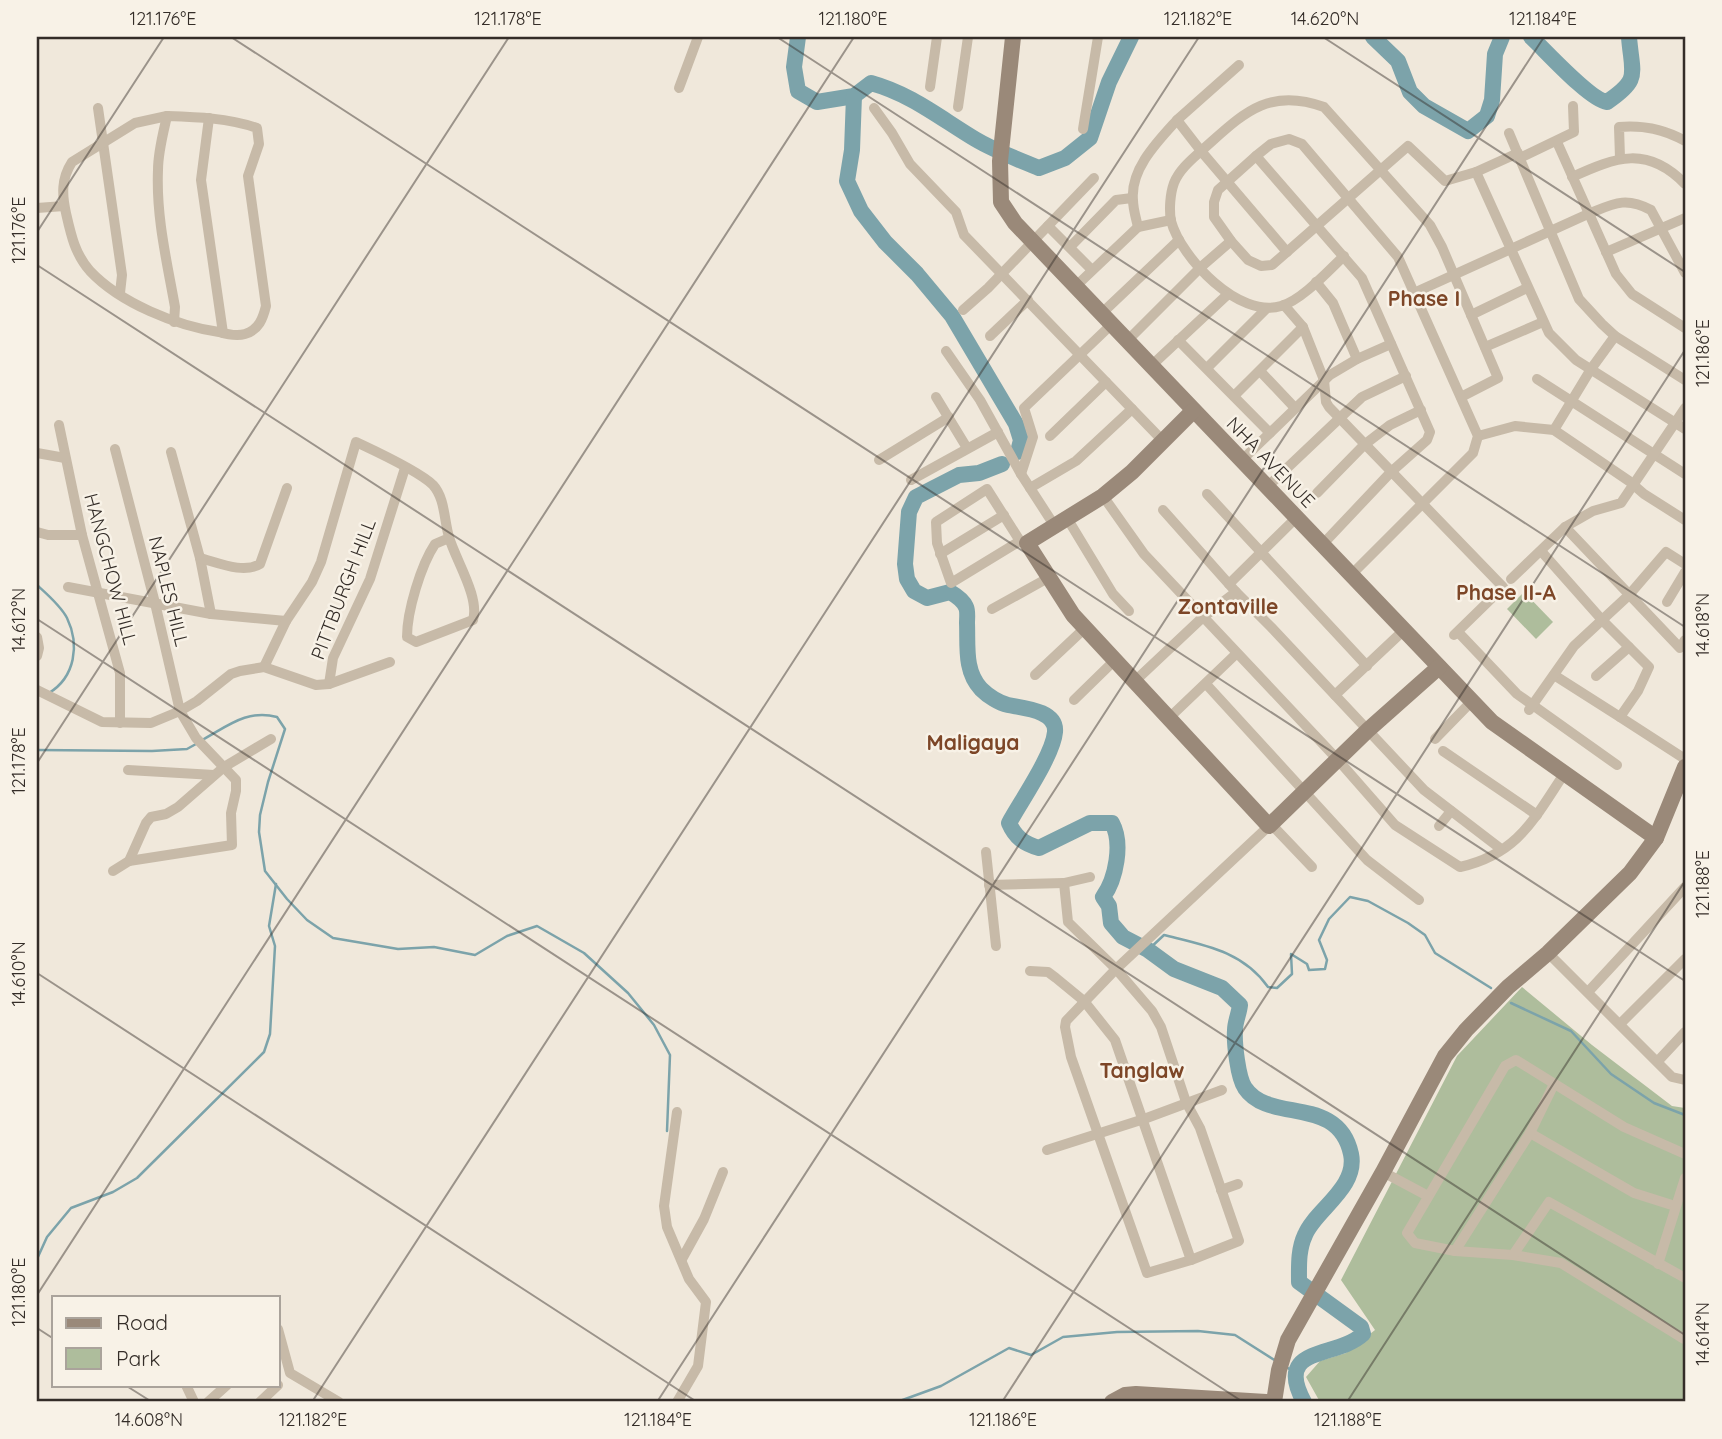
<svg xmlns="http://www.w3.org/2000/svg" width="1722" height="1439" font-family="Quicksand,sans-serif">
<rect width="100%" height="100%" fill="#f0e8db"/>
<g fill="#aebd9c">
<polygon points="1524,592 1553,622 1536,639 1507,609"/>
<polygon points="1522,987 1592,1045 1672,1106 1685,1108 1685,1402 1320,1402 1306,1377 1320,1361 1346,1353 1375,1330 1341,1280 1457,1056"/>
</g>
<g fill="none" stroke-linecap="round" stroke-linejoin="round">
<g stroke="#7ca3aa" stroke-width="2.5">
<polyline points="37,243 37,248"/>
<path d="M37 585C47 594 61 606 67 618 80 645 75 677 49 693"/>
<path d="M202 740C228 726 247 709 277 717L285 729 268 782 260 815 259 832 265 871 287 899 307 920 333 938 398 949 434 947 475 955 507 936 537 926 584 953 628 993 654 1025 670 1055 667 1131"/>
<polyline points="37,750 152,751 187,749 196,744"/>
<path d="M1148 950 1164 935C1204 945 1243 951 1268 987L1277 988 1292 974 1291 954 1307 964 1309 970 1325 969 1327 960 1319 940 1329 919 1350 897 1368 901 1408 923 1425 935 1435 953 1491 988"/>
<polyline points="1511,1003 1571,1031 1611,1074 1654,1103 1685,1115"/>
<polyline points="37,1259 47,1237 71,1208 113,1192 137,1178 264,1052 270,1034 275,946 269,926 276,884"/>
<polyline points="1285,1366 1295,1373"/>
<polyline points="897,1402 941,1386 1009,1348 1031,1355 1063,1337 1117,1332 1198,1331 1235,1335 1276,1361"/>
</g>
<g stroke="#7ca3aa" stroke-width="16">
<path d="M798 37 794 67 798 91 817 102 854 96 871 83C911 94 940 118 975 139 995 151 1017 159 1039 168L1065 158 1090 138 1109 82 1131 37"/>
<polyline points="1373,37 1398,61 1410,92 1424,106 1468,131 1487,116 1492,100 1495,54 1502,37"/>
<path d="M1531 37C1546 51 1590 100 1607 102 1641 79 1632 75 1629 37"/>
<polyline points="854,96 852,150 847,181 861,211 885,242 917,274 952,316 1016,424 1021,440 1018,452"/>
<path d="M1002 464 979 473 959 475 916 497 909 512 905 564 907 579 914 591 927 598 950 592C957 596 963 600 966 607 968 611 967 618 967 623 968 645 964 671 981 689 988 696 999 703 1008 705 1022 708 1057 710 1055 732 1053 755 1021 801 1009 823 1015 837 1024 844 1039 848L1090 823H1112C1123 843 1116 879 1103 897L1109 906 1111 923 1123 937 1148 950 1174 969 1222 988 1240 1005C1239 1014 1235 1022 1235 1030 1234 1043 1238 1078 1245 1088 1269 1124 1338 1094 1351 1154 1358 1188 1315 1210 1305 1235 1298 1250 1299 1266 1299 1282L1361 1327 1363 1334C1336 1359 1273 1345 1304 1402"/>
</g>
<g stroke="#c7baa8" stroke-width="10">
<polyline points="930,87 937,37"/>
<polyline points="679,88 698,37"/>
<polyline points="958,107 968,37"/>
<polyline points="98,108 122,275 120,293"/>
<polyline points="874,108 892,133 910,164 956,212 964,235 1163,441"/>
<path d="M167 116C197 117 228 118 257 128L259 144 248 176 266 306C263 318 259 330 245 334 238 336 226 334 219 332 177 326 120 303 90 271 75 254 71 235 66 213 62 195 61 179 72 162L135 123Z"/>
<path d="M167 116C163 134 158 152 158 170 156 217 167 262 175 307L174 322"/>
<polyline points="209,118 201,180 223,333"/>
<polyline points="1177,120 1239,65"/>
<polyline points="1083,129 1098,37"/>
<polyline points="1509,133 1579,299 1602,324 1615,336 1685,380"/>
<polyline points="1557,142 1616,274 1632,294 1685,328"/>
<polyline points="1256,156 1362,278 1430,432 1427,440 1391,472 1322,545"/>
<polyline points="1520,158 1574,132 1573,106"/>
<path d="M1620 158 1619 127C1644 125 1664 129 1685 141"/>
<polyline points="1476,172 1549,333 1576,360 1685,429"/>
<path d="M1572 177C1616 157 1647 145 1685 184"/>
<polyline points="37,208 64,206"/>
<polyline points="1048,226 1092,270"/>
<path d="M1138 227C1136 218 1133 209 1133 200 1130 169 1158 141 1177 120L1201 151C1241 116 1266 86 1324 107L1430 225 1442 247 1498 378 1461 397"/>
<polyline points="1070,247 1116,200 1132,198"/>
<path d="M1287 252 1201 151C1191 160 1179 170 1174 183 1170 194 1169 210 1171 221 1181 258 1239 319 1281 306 1302 300 1328 271 1344 256"/>
<polyline points="1606,252 1685,218"/>
<polyline points="1316,282 1333,303 1357,359"/>
<polyline points="1075,287 1138,227 1171,220"/>
<path d="M1416 292 1588 214C1613 204 1625 196 1651 210L1685 273"/>
<polyline points="1284,305 1303,327 1324,380 1326,402 1329,407 1503,587"/>
<polyline points="963,310 988,288 1094,178"/>
<polyline points="1101,314 1179,240"/>
<polyline points="1471,315 1527,288"/>
<polyline points="990,336 1028,300"/>
<polyline points="1178,340 1270,433"/>
<polyline points="1127,341 1201,267 1231,241"/>
<polyline points="1485,347 1543,322"/>
<polyline points="946,351 980,400 1021,474 1054,525"/>
<polyline points="1151,366 1227,295"/>
<polyline points="1207,368 1266,309"/>
<polyline points="1260,371 1295,408"/>
<polyline points="1537,379 1685,474"/>
<polyline points="1234,396 1303,327"/>
<polyline points="936,397 967,448"/>
<polyline points="59,425 82,535 120,673 120,723"/>
<polyline points="1554,430 1591,369 1615,336"/>
<polyline points="1050,436 1106,382"/>
<polyline points="1478,436 1515,426 1554,430 1629,481 1644,494 1685,520"/>
<polyline points="115,449 155,603 180,711 196,738 236,780 236,791 231,813 232,845 129,861"/>
<polyline points="171,452 200,558 211,614"/>
<polyline points="37,453 65,458"/>
<polyline points="879,460 949,417"/>
<polyline points="1242,460 1330,375 1357,359 1391,344"/>
<polyline points="1021,474 1033,437 1024,408 1111,325"/>
<polyline points="911,480 998,432"/>
<polyline points="1267,487 1362,397 1406,376"/>
<polyline points="1030,488 1076,461 1132,409"/>
<polyline points="1317,493 1364,445 1390,425 1421,410"/>
<polyline points="1207,494 1367,666"/>
<path d="M1103 496 1144 554 1338 760 1395 825 1460 867C1518 854 1534 819 1564 774"/>
<polyline points="1163,510 1236,592 1271,627 1424,790 1501,849"/>
<polyline points="1067,518 1113,594 1129,611"/>
<polyline points="1565,527 1680,648 1685,640"/>
<polyline points="37,532 48,535 82,535"/>
<polyline points="1020,541 951,583 937,543 936,522 987,489 1020,541 1027,543"/>
<polyline points="1541,551 1603,621 1649,667 1638,691 1620,717 1554,675"/>
<polyline points="940,554 1004,515"/>
<path d="M200 558C219 563 244 574 260 564L287 488"/>
<polyline points="1351,575 1473,453 1478,436 1398,257 1302,144 1289,139 1271,144 1256,156 1218,190 1214,202 1214,217 1231,241 1248,260 1261,266 1272,265 1408,146 1445,181 1476,172 1518,153"/>
<polyline points="1511,579 1565,527 1593,511 1621,503 1685,408"/>
<polyline points="1229,584 1296,518"/>
<polyline points="68,587 211,614 286,621"/>
<polyline points="1667,602 1685,572"/>
<polyline points="992,609 1048,578"/>
<polyline points="1458,632 1517,694 1617,765"/>
<polyline points="1454,635 1494,596"/>
<polyline points="37,637 39,648 37,656"/>
<path d="M264 667 286 621 312 582 321 562 356 442C375 451 419 471 433 485 445 498 444 520 449 537 455 559 480 597 473 620L416 642 407 637C407 611 421 565 435 544L449 538"/>
<polyline points="1035,675 1085,628"/>
<polyline points="1596,676 1629,647"/>
<polyline points="1135,681 1202,618 1236,592"/>
<polyline points="329,684 333,658 370,579 405,468"/>
<polyline points="1206,684 1367,860 1419,900"/>
<polyline points="37,690 102,722 151,723 180,711 197,701 231,674 240,671 264,667 316,685 329,684 390,662"/>
<polyline points="1335,695 1403,631"/>
<polyline points="1074,700 1115,660"/>
<polyline points="1529,710 1574,646 1629,595 1666,552 1685,564"/>
<polyline points="1620,717 1685,759"/>
<polyline points="1169,718 1236,654"/>
<polyline points="1435,739 1472,701"/>
<polyline points="1443,751 1537,815"/>
<polyline points="128,770 214,775"/>
<polyline points="1271,824 1312,867"/>
<polyline points="1439,826 1451,811"/>
<polyline points="986,852 996,946"/>
<polyline points="113,871 129,861 146,823 151,817 166,814 178,807 224,767 271,739"/>
<polyline points="1064,883 1068,922 1116,969 1152,1011 1161,1027 1186,1102 1200,1128 1239,1241 1191,1260 1147,1273 1071,1057 1065,1027 1066,1021 1116,969 1269,826"/>
<polyline points="989,885 1064,883 1090,877"/>
<polyline points="1548,953 1672,1077 1685,1080"/>
<polyline points="1030,971 1048,972 1056,978 1084,1001 1115,1040 1191,1260"/>
<polyline points="1588,992 1685,887"/>
<polyline points="1620,1024 1685,959"/>
<polyline points="1658,1061 1685,1032"/>
<polyline points="677,1112 664,1206 667,1227 689,1279 706,1302 698,1366 677,1402"/>
<polyline points="1530,1133 1634,1193 1675,1206"/>
<polyline points="1047,1150 1144,1119 1222,1090"/>
<polyline points="1685,1154 1624,1127 1516,1060 1505,1066 1407,1233 1415,1243 1455,1251 1513,1255 1561,1263 1684,1339 1685,1336"/>
<polyline points="1383,1172 1428,1196"/>
<polyline points="1221,1190 1238,1184"/>
<polyline points="1455,1251 1530,1133 1554,1084"/>
<polyline points="1513,1255 1549,1202 1685,1278"/>
<polyline points="682,1259 704,1219 723,1172"/>
<polyline points="1658,1264 1685,1178"/>
<polyline points="278,1329 290,1373 339,1402"/>
<polyline points="186,1385 194,1402"/>
<polyline points="208,1402 227,1385"/>
<polyline points="260,1402 278,1385"/>
</g>
<g stroke="#9a8979" stroke-width="16">
<polyline points="1013,37 1000,161 1001,202 1015,223 1492,722 1656,838"/>
<polyline points="1193,411 1132,472 1103,496 1027,543 1073,615 1269,826 1368,730 1439,667"/>
<polyline points="1112,1402 1125,1395 1136,1394 1266,1402"/>
<polyline points="1274,1402 1279,1370 1288,1340 1383,1172 1445,1056 1466,1030 1508,987 1548,953 1630,873 1656,838 1685,767"/>
</g>
</g>
<path fill="none" stroke="#342d28" stroke-width="2" stroke-opacity="0.45" d="M231 37 1685 981M777 37 1685 627M1323 37 1685 272M37 232 164 37M37 265 1685 1335M37 619 1243 1402M37 763 509 37M37 973 697 1402M37 1295 854 37M37 1328 54 1339M125 1385 152 1402M312 1402 1199 37M657 1402 1544 37M1002 1402 1685 350M1347 1402 1685 881"/>
<g text-anchor="middle" dominant-baseline="central" stroke-width="5" stroke-linejoin="round" paint-order="stroke">
<g font-size="19" fill="#342d28" stroke="#f8f2e7">
<text transform="translate(1271 462) rotate(46)">NHA AVENUE</text>
<text transform="translate(111 569) rotate(75)">HANGCHOW HILL</text>
<text transform="translate(343 589) rotate(-69)">PITTBURGH HILL</text>
<text transform="translate(169 591) rotate(76)">NAPLES HILL</text>
</g>
<g font-size="21" font-weight="bold" fill="#7d4627" stroke="#f8f2e7">
<text x="1424" y="298">Phase I</text>
<text x="1506" y="592">Phase II-A</text>
<text x="1228" y="606">Zontaville</text>
<text x="973" y="742">Maligaya</text>
<text x="1142" y="1070">Tanglaw</text>
</g>
</g>
<rect width="1722" height="1439" fill="none" stroke="#f8f2e7" stroke-width="77"/>
<rect x="52" y="1296" width="228" height="91" fill="#f8f2e7" stroke="#aaa39b" stroke-width="2"/>
<rect x="66" y="1318" width="35" height="10" fill="#9a8979" stroke="#aaa39b" stroke-width="2"/>
<text x="116" y="1330" font-size="21" fill="#342d28">Road</text>
<rect x="66" y="1348" width="35" height="21" fill="#aebd9c" stroke="#aaa39b" stroke-width="2"/>
<text x="116" y="1366" font-size="21" fill="#342d28">Park</text>
<rect x="38" y="38" width="1646" height="1362" fill="none" stroke="#342d28" stroke-width="2.5"/>
<g font-size="18" text-anchor="middle" fill="#342d28">
<text x="163" y="25">121.176°E</text>
<text x="508" y="25">121.178°E</text>
<text x="853" y="25">121.180°E</text>
<text x="1198" y="25">121.182°E</text>
<text x="1325" y="25">14.620°N</text>
<text x="1543" y="25">121.184°E</text>
<text transform="translate(19 230) rotate(-90)" y="6">121.176°E</text>
<text transform="translate(1703 353) rotate(-90)" y="6">121.186°E</text>
<text transform="translate(19 620) rotate(-90)" y="6">14.612°N</text>
<text transform="translate(1703 625) rotate(-90)" y="6">14.618°N</text>
<text transform="translate(19 761) rotate(-90)" y="6">121.178°E</text>
<text transform="translate(1703 884) rotate(-90)" y="6">121.188°E</text>
<text transform="translate(19 974) rotate(-90)" y="6">14.610°N</text>
<text transform="translate(19 1292) rotate(-90)" y="6">121.180°E</text>
<text transform="translate(1703 1334) rotate(-90)" y="6">14.614°N</text>
<text x="149" y="1426">14.608°N</text>
<text x="313" y="1426">121.182°E</text>
<text x="658" y="1426">121.184°E</text>
<text x="1003" y="1426">121.186°E</text>
<text x="1348" y="1426">121.188°E</text>
</g>
</svg>
